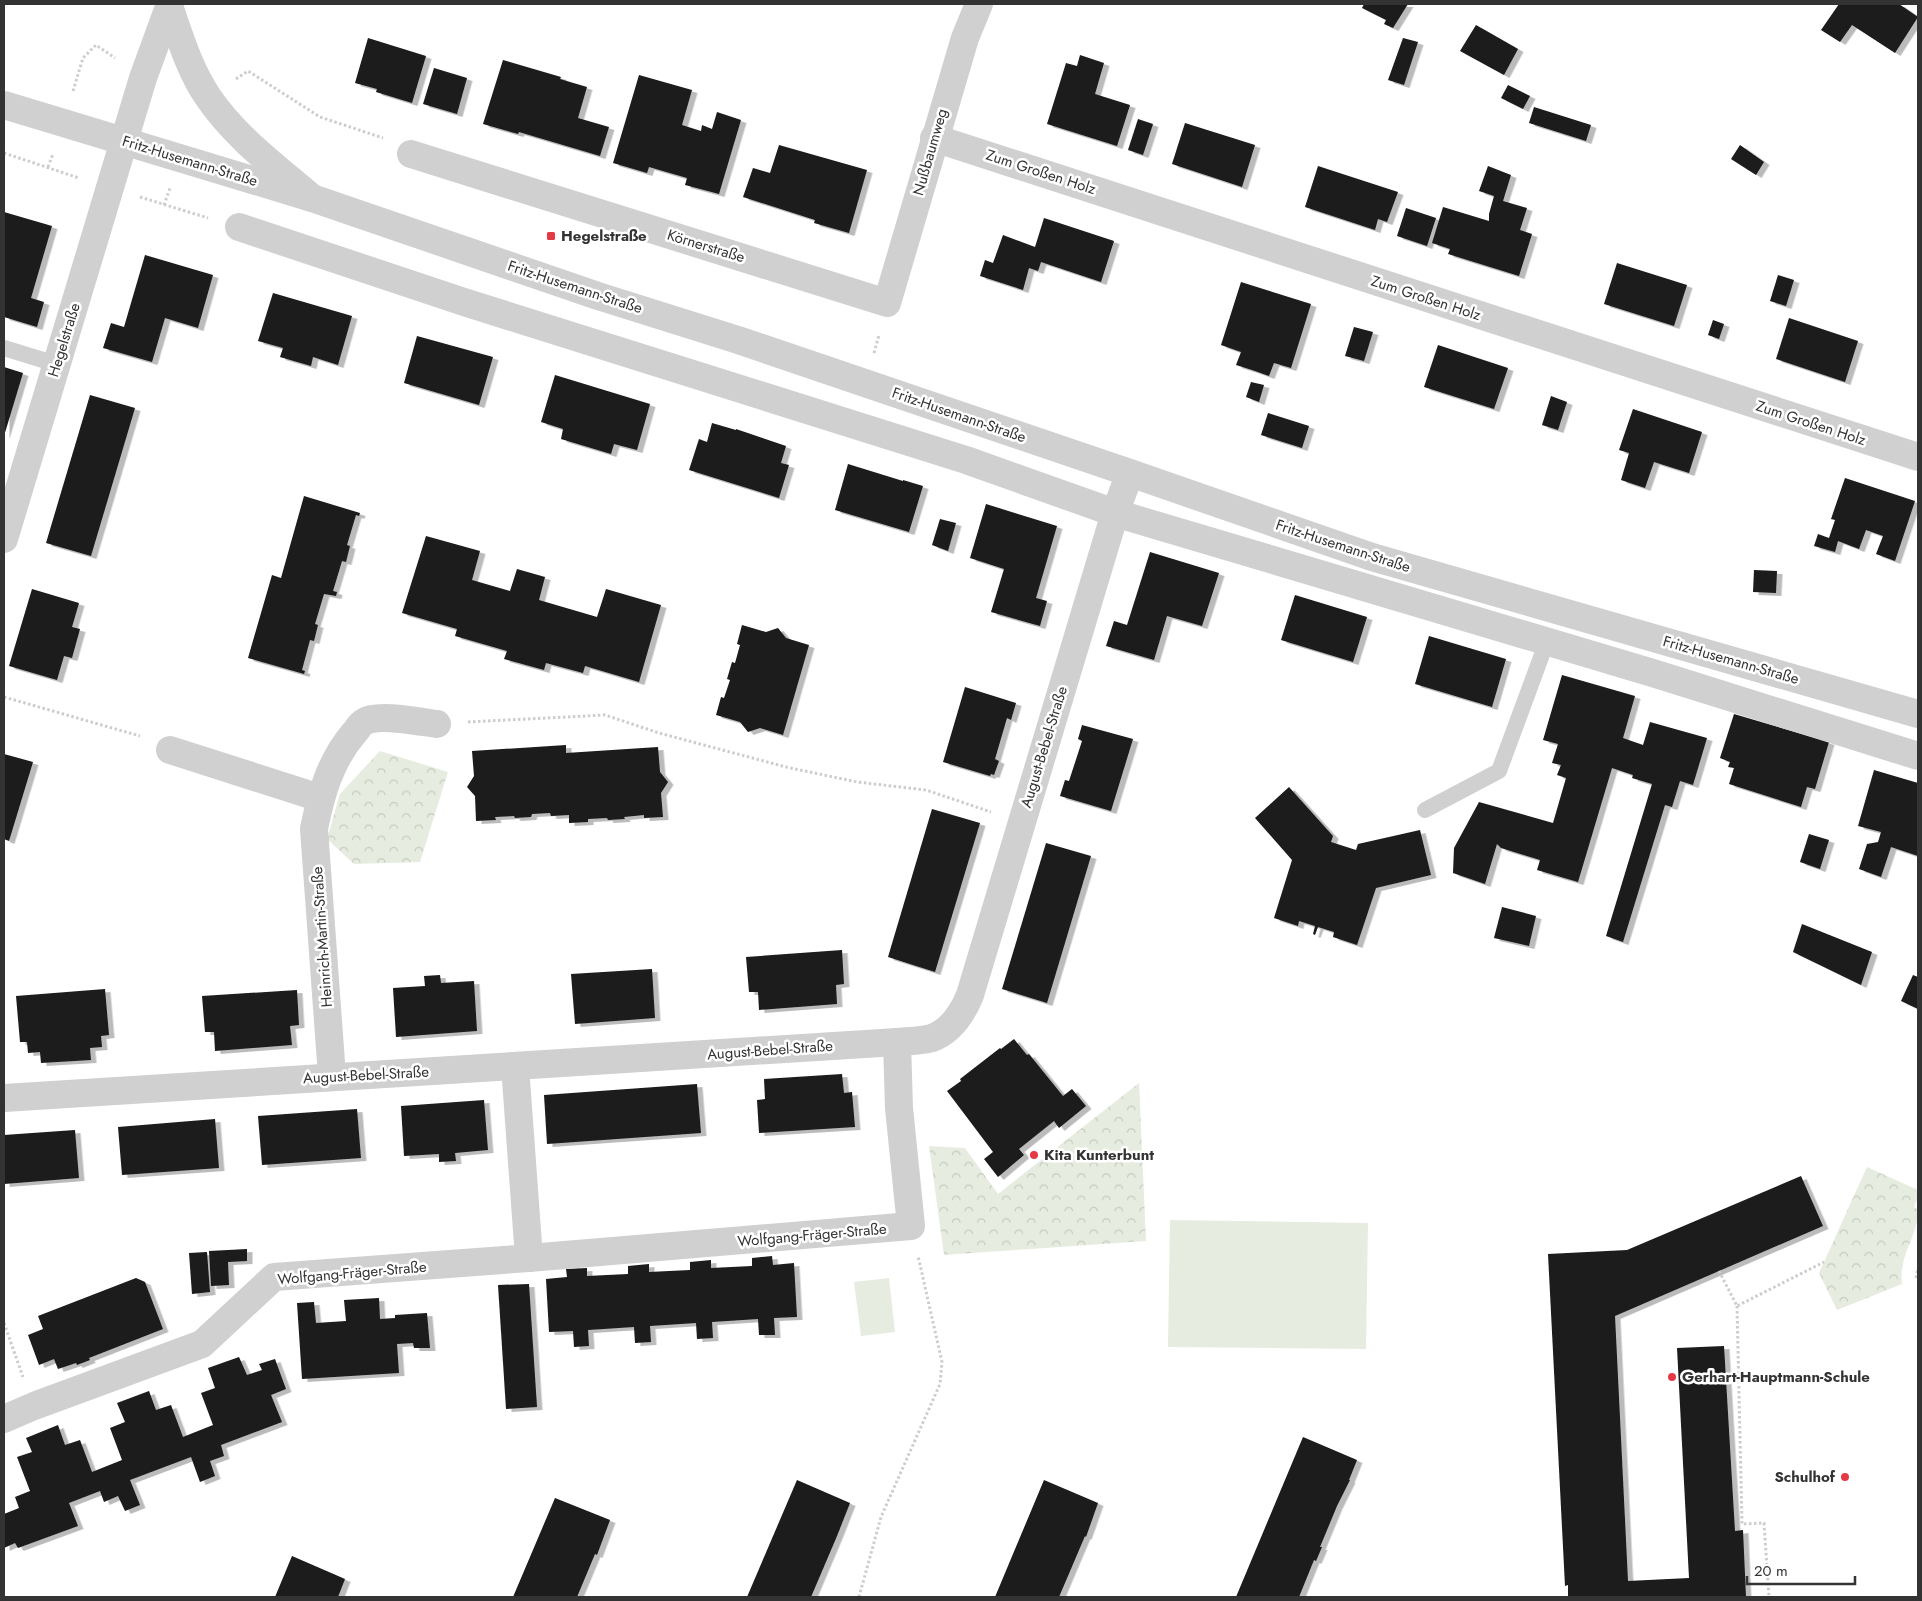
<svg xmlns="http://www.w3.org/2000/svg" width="1922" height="1601" font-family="Jost,sans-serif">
<defs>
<pattern id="park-crowns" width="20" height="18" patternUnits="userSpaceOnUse" patternTransform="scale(1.25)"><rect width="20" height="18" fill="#e6ecdf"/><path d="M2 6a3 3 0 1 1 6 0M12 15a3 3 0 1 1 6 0" fill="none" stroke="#c6cbc0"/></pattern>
<filter id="shadow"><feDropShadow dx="5.5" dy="3" stdDeviation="0" flood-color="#0004"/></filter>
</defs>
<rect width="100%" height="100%" fill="#fff"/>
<g fill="#e6ecdf">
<polygon points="1170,1220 1368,1223 1366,1349 1168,1347"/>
<polygon points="889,1278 895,1332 861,1336 854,1282"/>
</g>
<g fill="url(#park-crowns)">
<polygon points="380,751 448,772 420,862 354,864 327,839 340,794"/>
<polygon points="1139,1083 1146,1241 944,1255 929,1146 965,1148 998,1194"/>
<path d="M1867 1167 1918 1190V1197L1914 1207 1918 1210C1918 1237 1898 1256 1902 1284L1837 1310 1819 1273Z"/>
</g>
<g fill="#1a1a1a" filter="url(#shadow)">
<polygon points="1364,4 1408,4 1393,28 1384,24 1386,20 1362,8"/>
<polygon points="1839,4 1899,4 1918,17 1895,53 1852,25 1840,42 1821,30"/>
<polygon points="1476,25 1518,49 1504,75 1460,51"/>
<polygon points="368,38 426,56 412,103 376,92 377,89 355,83"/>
<polygon points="1403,38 1418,42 1404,85 1388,80"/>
<polygon points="1080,55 1104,63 1095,94 1130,105 1117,146 1047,124 1066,63 1077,66"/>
<polygon points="503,60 561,77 560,79 587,87 578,118 609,127 600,156 519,132 518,134 483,124"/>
<polygon points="434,68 467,78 457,114 423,104"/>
<polygon points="639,75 692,90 682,125 701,131 702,125 712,129 717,112 741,120 719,194 685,185 687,178 649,167 647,173 613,163"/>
<polygon points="1508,85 1530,96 1523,109 1501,98"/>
<polygon points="1534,107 1591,125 1586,141 1529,123"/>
<polygon points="1138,119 1153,124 1143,155 1128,150"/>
<polygon points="1185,123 1255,145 1242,187 1172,164"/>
<polygon points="779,145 867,170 849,233 814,223 815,220 743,197 753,168 770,173"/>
<polygon points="1740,145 1764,162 1756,175 1731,159"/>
<polygon points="1318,166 1398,192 1387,222 1378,219 1375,230 1305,207"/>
<polygon points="1488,166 1511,175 1503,201 1527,208 1520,230 1532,234 1519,276 1448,254 1450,249 1432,243 1443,207 1489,221 1489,214 1494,196 1479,191"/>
<polygon points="1406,208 1436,218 1427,246 1397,236"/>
<polygon points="4,212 52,226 31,298 44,302 37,327 4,317"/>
<polygon points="1044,218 1114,241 1101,282 1041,262 1038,271 1029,268 1023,290 980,276 985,260 993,263 1003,235 1035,247"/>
<polygon points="145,255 213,275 198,328 165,318 152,362 103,348 111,323 124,327"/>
<polygon points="1617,263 1687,285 1674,326 1604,304"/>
<polygon points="1778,275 1794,280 1786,306 1770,301"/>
<polygon points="1241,282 1311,304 1291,368 1274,363 1269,376 1252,370 1236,365 1241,352 1221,345"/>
<polygon points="273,293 352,316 338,365 313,357 311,366 280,357 283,348 258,341"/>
<polygon points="1789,318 1858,341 1845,382 1776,359"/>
<polygon points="1713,320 1724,324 1719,339 1708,335"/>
<polygon points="1354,327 1373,332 1364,361 1345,356"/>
<polygon points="417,336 493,357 479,405 404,383"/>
<polygon points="1438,345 1508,368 1494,409 1424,387"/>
<polygon points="4,367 23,373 4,436"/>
<polygon points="555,375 650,404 637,450 614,444 611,454 561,439 563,429 541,422"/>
<polygon points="1251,382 1264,385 1259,402 1246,397"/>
<polygon points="90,395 135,408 91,556 46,543"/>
<polygon points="1551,396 1567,402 1558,430 1542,425"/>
<polygon points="1633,409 1702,432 1689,473 1654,462 1645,488 1621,480 1629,453 1619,450"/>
<polygon points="1268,413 1309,426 1302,448 1261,435"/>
<polygon points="712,423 736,430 736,429 786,446 781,463 789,465 779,498 689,470 699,439 707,442"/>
<polygon points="848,464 903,481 903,480 923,486 909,532 835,510"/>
<polygon points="1845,478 1915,501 1895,561 1876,554 1883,536 1866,530 1859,549 1838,541 1835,552 1814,546 1818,534 1829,538 1835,520 1831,519"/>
<polygon points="304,496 360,513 359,516 356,515 347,545 350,546 346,562 342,561 333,591 337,592 336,596 324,594 315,624 318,625 314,641 310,640 302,670 305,671 304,674 248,658 272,575 281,578"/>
<polygon points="986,504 1057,526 1036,598 1047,601 1040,626 991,612 1004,569 970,558"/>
<polygon points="940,519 956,523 948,551 932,545"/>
<polygon points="426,536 480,551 472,580 510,591 517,569 545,577 539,600 597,617 606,589 661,605 639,682 585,666 583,673 546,663 544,670 504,659 507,651 455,636 457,629 402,613"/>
<polygon points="1150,552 1219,573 1202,626 1167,616 1154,660 1106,646 1114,621 1127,625"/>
<polygon points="1754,570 1777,571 1776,593 1753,592"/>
<polygon points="32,589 79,603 72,627 80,629 72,658 64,656 57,680 9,666"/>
<polygon points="1295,595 1367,617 1353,662 1281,640"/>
<polygon points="742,625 766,632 778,628 786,638 809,645 783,735 760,728 748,732 740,722 716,715 721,697 724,698 730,680 727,679 732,662 735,663 740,645 737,644"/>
<polygon points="1429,636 1506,659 1492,707 1415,684"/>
<polygon points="1562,675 1635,696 1623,738 1643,745 1650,722 1707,738 1693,785 1680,781 1672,807 1665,805 1623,942 1606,936 1652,784 1632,778 1633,775 1612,768 1578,882 1537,870 1540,860 1501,848 1497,844 1485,884 1453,873 1454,848 1479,802 1553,823 1566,778 1557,775 1561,765 1552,763 1558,744 1543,740"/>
<polygon points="965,687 1016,703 1011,720 1007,718 995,759 999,761 994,775 991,774 990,776 943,762"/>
<polygon points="1734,714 1829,742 1815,789 1807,787 1801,807 1729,784 1734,768 1728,767 1730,762 1720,758"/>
<polygon points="1082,725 1133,739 1111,811 1060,796 1065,780 1069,781 1082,741 1078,739"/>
<polygon points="566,745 566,753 658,747 660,772 668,782 661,793 663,817 644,818 644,815 624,817 625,819 608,820 607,818 588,819 588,822 569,823 569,815 551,816 550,813 532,814 531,817 515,818 514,816 495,817 496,820 476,821 475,796 467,787 474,776 472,751"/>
<polygon points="4,754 33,762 9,841 4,839"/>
<polygon points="1874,770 1918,783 1918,856 1891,847 1881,877 1859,869 1867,844 1878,842 1881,832 1858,826"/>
<polygon points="1289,787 1333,836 1331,842 1356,850 1358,844 1420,830 1431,875 1376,888 1357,945 1333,937 1334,932 1318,927 1315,935 1313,934 1315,926 1299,921 1298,926 1274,918 1292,860 1255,818"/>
<polygon points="932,809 980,823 935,972 888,957"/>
<polygon points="1809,834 1829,840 1820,869 1800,862"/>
<polygon points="1046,843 1091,856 1047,1003 1002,989"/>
<polygon points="1502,907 1536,916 1529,946 1494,938"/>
<polygon points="1802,924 1872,952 1861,985 1793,952"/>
<polygon points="842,950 844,984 836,985 837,1004 759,1010 758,992 749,992 746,957"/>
<polygon points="652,969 655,1018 575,1024 571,974"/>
<polygon points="440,975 441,983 474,981 477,1031 396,1037 393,988 425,986 424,976"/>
<polygon points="1913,975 1918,977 1918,1009 1901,1001"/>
<polygon points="105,989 109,1035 101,1036 102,1047 90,1048 91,1060 41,1063 40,1052 28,1053 27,1042 20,1042 16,996"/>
<polygon points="297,990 299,1025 290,1026 292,1045 215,1051 214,1032 205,1032 202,996"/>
<polygon points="1014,1039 1027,1055 1029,1054 1063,1096 1072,1089 1086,1106 1059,1128 1054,1121 1019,1149 1024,1155 998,1177 984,1159 993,1152 947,1091 961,1081 960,1079 1000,1048 1001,1049"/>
<polygon points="842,1074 844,1093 852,1092 855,1127 759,1133 757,1100 765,1099 764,1079"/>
<polygon points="697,1084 701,1133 547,1144 544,1095"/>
<polygon points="484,1100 488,1150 455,1153 456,1161 439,1162 439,1154 404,1156 401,1106"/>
<polygon points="357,1109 361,1158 262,1165 258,1116"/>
<polygon points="215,1119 219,1168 122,1175 118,1127"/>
<polygon points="75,1130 79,1178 4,1184 4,1135"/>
<polygon points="1801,1176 1823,1226 1615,1316 1628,1581 1689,1578 1677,1348 1724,1346 1735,1531 1743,1530 1746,1597 1568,1597 1568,1585 1565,1586 1548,1254 1627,1250"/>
<polygon points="247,1249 247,1261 228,1262 229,1285 211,1286 209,1251"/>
<polygon points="207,1252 210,1292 192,1294 189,1253"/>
<polygon points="772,1256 773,1265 794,1263 797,1317 774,1318 775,1335 759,1335 758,1319 712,1322 713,1338 697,1339 696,1323 650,1326 651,1342 635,1343 634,1327 588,1330 589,1346 574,1347 573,1331 549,1332 546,1279 567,1277 566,1269 587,1268 587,1276 628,1274 628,1266 649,1264 649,1272 690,1270 690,1262 711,1260 711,1268 752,1266 752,1258"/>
<polygon points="136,1278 145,1282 163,1329 89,1358 90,1360 77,1365 76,1363 58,1369 54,1359 39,1365 28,1335 43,1329 38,1316"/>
<polygon points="529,1284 537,1407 506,1409 498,1285"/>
<polygon points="379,1298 380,1319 395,1318 395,1315 427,1313 430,1348 414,1348 413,1343 397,1344 399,1373 302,1379 297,1303 314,1302 316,1323 346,1321 344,1300"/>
<polygon points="239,1357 247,1375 262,1370 259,1364 275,1359 286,1389 271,1395 282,1422 221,1445 224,1456 210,1461 215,1476 200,1482 191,1457 130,1480 140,1505 125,1511 118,1496 104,1502 100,1491 69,1503 78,1526 18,1548 15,1543 4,1548 4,1514 19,1508 15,1497 30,1491 17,1457 32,1452 26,1438 58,1425 65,1445 80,1440 92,1472 122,1460 110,1428 125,1422 117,1403 149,1391 156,1410 171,1405 183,1437 213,1425 201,1393 215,1388 208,1368"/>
<polygon points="1303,1437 1357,1460 1349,1480 1350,1480 1337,1506 1320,1547 1322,1547 1316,1561 1314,1560 1299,1597 1236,1597"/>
<polygon points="797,1480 850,1503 837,1536 811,1597 747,1597"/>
<polygon points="1044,1480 1098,1503 1086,1537 1085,1536 1059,1597 995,1597"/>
<polygon points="555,1498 610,1520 597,1555 595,1554 577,1597 513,1597"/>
<polygon points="292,1556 345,1579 338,1597 275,1597"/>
</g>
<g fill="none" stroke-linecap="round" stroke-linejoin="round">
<g stroke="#cdcdcd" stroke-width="3" stroke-dasharray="2.5 2.5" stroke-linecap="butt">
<polyline points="236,79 248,71 320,117 383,138"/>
<polyline points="73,91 83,58 96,45 115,58"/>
<polyline points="4,153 79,178"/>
<polyline points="48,167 53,154"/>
<polyline points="140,197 208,218"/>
<polyline points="164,205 170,188"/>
<polyline points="874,353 879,335"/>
<polyline points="4,697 140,736"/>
<polyline points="468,722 605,715 659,733 786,767 857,782 926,790 991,812"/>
<polyline points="1719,1271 1737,1306 1824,1262"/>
<polyline points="1916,1278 1918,1268"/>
<polyline points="1737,1306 1742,1524 1764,1523 1769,1597"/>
<polyline points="4,1323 23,1377"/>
<polyline points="859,1597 881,1517 940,1384 942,1362 918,1256"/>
</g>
<g stroke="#d0d0d0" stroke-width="16">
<polyline points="4,348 56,364"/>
<polyline points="1425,810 1499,771 1547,641"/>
</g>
<g stroke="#d0d0d0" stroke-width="28">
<path d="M169 6C180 37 189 69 208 97 235 137 276 167 312 198"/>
<polyline points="934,138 1918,457"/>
<polyline points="411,154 887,303 965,38 979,4"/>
<polyline points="239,227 464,302 966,460 1115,513 1656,674 1918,756"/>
<polyline points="4,539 143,78 170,4"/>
<polyline points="170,750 320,798"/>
<path d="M332 1076 314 829C321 794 330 761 354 733 357 730 360 724 364 722 377 713 421 722 437 724"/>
<path d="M4 1098 897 1042C908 1041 922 1041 932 1038 951 1031 963 1012 970 995L1115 513 1130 473"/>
<polyline points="529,1258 911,1226 899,1108 897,1042"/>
<polyline points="4,1419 34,1406 202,1344 274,1277 529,1258 515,1066"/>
</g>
<polyline stroke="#d0d0d0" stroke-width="28" points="4,105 312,198 598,296 738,340 1130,473 1372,557 1918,714"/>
</g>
<g fill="#e63946" stroke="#fff" stroke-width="2">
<rect x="546" y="231" width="10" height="10" rx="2.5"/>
<circle cx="1034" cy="1155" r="5"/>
<circle cx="1672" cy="1377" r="5"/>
<circle cx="1845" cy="1477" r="5"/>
</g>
<g text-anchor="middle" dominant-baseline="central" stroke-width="5" stroke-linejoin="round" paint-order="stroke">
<g font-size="15" fill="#333" stroke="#fff">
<text transform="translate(930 152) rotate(-74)">Nußbaumweg</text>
<text transform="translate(190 161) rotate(17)">Fritz-Husemann-Straße</text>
<text transform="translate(1041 172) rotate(18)">Zum Großen Holz</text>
<text transform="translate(706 246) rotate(17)">Körnerstraße</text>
<text transform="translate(575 287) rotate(18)">Fritz-Husemann-Straße</text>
<text transform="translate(1426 298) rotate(18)">Zum Großen Holz</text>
<text transform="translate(64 340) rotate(-73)">Hegelstraße</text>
<text transform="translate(959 415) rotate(19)">Fritz-Husemann-Straße</text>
<text transform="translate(1811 423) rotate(18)">Zum Großen Holz</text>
<text transform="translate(1343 546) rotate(18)">Fritz-Husemann-Straße</text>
<text transform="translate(1731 660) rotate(16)">Fritz-Husemann-Straße</text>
<text transform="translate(1044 747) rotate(-73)">August-Bebel-Straße</text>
<text transform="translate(322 937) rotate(-94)">Heinrich-Martin-Straße</text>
<text transform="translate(770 1050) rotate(-4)">August-Bebel-Straße</text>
<text transform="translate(366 1075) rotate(-3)">August-Bebel-Straße</text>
<text transform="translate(812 1235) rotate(-5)">Wolfgang-Fräger-Straße</text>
<text transform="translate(352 1273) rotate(-5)">Wolfgang-Fräger-Straße</text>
</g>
<g font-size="15" font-weight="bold" fill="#333" stroke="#fff" text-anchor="start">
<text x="561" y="236">Hegelstraße</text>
<text x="1044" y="1155">Kita Kunterbunt</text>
<text x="1682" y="1377">Gerhart-Hauptmann-Schule</text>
<text x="1835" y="1477" text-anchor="end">Schulhof</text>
</g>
</g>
<rect width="1922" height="1601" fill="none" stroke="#333333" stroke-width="10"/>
<path d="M1747 1576v8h108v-8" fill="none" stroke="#333333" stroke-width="2.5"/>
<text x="1754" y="1576" font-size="15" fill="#333333" stroke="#ffffff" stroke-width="4" paint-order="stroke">20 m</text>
</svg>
